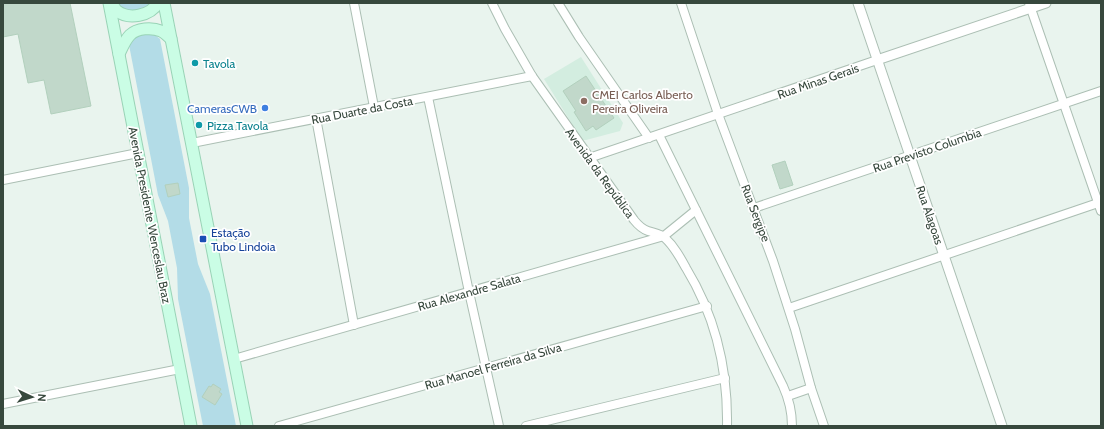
<svg xmlns="http://www.w3.org/2000/svg" width="1104" height="429" font-family="Cabin,sans-serif">
<rect width="100%" height="100%" fill="#e9f4ee"/>
<polygon fill="#d3ede0" points="581,57 623,123 620,131 586,140 582,140 544,79"/>
<g fill="#b3dce7">
<polygon points="120,3 152,3 149,7 133,13 120,7"/>
<path d="M149 33 155 35 160 39 189 188V218L198 264 210 294 236 426H203L178 299 177 268 168 221 158 195 129 45C133 36 140 35 149 33Z"/>
</g>
<g fill="#c1d8ca" stroke="#b2d0bd">
<polygon points="3,3 70,3 91,106 51,114 44,80 28,83 18,34 3,37"/>
<polygon points="586,76 614,118 596,130 593,126 586,131 574,112 576,111 563,91"/>
<polygon points="785,161 793,185 780,189 772,165"/>
<polygon points="178,183 180,194 168,197 165,185"/>
<polygon points="213,384 221,389 219,392 222,394 215,405 202,397 209,386 211,387"/>
</g>
<g fill="none" stroke-linecap="round" stroke-linejoin="round">
<defs>
<g id="minor">
<polyline points="354,3 374,107"/>
<path d="M492 3 505 29 532 76 634 220C638 225 642 229 648 231 654 233 661 234 665 238 674 246 680 257 686 268 716 317 728 369 727 426"/>
<polyline points="558,3 579,37 649,138"/>
<polyline points="681,3 718,114 773,261 795,329 811,388 824,426"/>
<polyline points="1029,3 1101,211"/>
<polyline points="428,97 469,292 499,426"/>
<polyline points="316,118 354,325"/>
<path d="M659 135 783 386C789 399 792 412 792 426"/>
<polyline points="192,143 532,76"/>
<polyline points="589,158 877,60"/>
<polyline points="3,180 138,153"/>
<polyline points="754,208 1101,91"/>
<polyline points="789,308 1101,202"/>
<polyline points="234,359 664,236 696,210"/>
<polyline points="788,396 811,388"/>
<polyline points="3,404 180,369"/>
<polyline points="279,426 707,306"/>
<polyline points="526,426 725,378"/>
</g>
<g id="tertiary">
<polyline points="858,3 1002,426"/>
<polyline points="877,60 1046,3"/>
</g>
<g id="secondary">
<polyline points="109,3 191,426"/>
<path d="M111 3C113 5 115 9 117 11 129 20 150 16 158 3"/>
<polyline points="164,3 247,426"/>
<path d="M119 54C122 48 125 40 130 35 137 28 152 27 161 31 165 33 168 36 171 39"/>
</g>
</defs>
<use href="#minor" stroke="#acbfb4" stroke-width="10"/>
<use href="#tertiary" stroke="#acbfb4" stroke-width="11"/>
<use href="#secondary" stroke="#99d3b6" stroke-width="13"/>
<use href="#minor" stroke="#fff" stroke-width="8"/>
<use href="#tertiary" stroke="#fff" stroke-width="9"/>
<use href="#secondary" stroke="#cafde5" stroke-width="11"/>
</g>
<g fill="#0f9aa8" stroke="#fff" stroke-width="1.5">
<circle cx="195" cy="63" r="4"/>
<circle cx="199" cy="125" r="4"/>
</g>
<circle fill="#8d6e63" stroke="#fff" stroke-width="1.5" cx="584" cy="101" r="4"/>
<circle fill="#3f7fe0" stroke="#fff" stroke-width="1.5" cx="265" cy="108" r="4"/>
<rect fill="#1a4fb4" stroke="#fff" stroke-width="1.5" x="199" y="235" width="8" height="8" rx="2"/>
<g text-anchor="middle" dominant-baseline="central" stroke-width="3.5" stroke-linejoin="round" paint-order="stroke">
<g font-size="12" fill="#0d838f" stroke="#fff" text-anchor="start">
<text x="203" y="63">Tavola</text>
<text x="207" y="125">Pizza Tavola</text>
</g>
<g font-size="12" fill="#37483d" stroke="#fff">
<text transform="translate(818 81) rotate(-19)">Rua Minas Gerais</text>
<text transform="translate(362 110) rotate(-11)">Rua Duarte da Costa</text>
<text transform="translate(927 150) rotate(-19)">Rua Previsto Columbia</text>
<text transform="translate(600 173) rotate(54)">Avenida da República</text>
<text transform="translate(756 213) rotate(69)">Rua Sergipe</text>
<text transform="translate(150 215) rotate(79)">Avenida Presidente Wenceslau Braz</text>
<text transform="translate(930 215) rotate(71)">Rua Alagoas</text>
<text transform="translate(469 292) rotate(-16)">Rua Alexandre Salata</text>
<text transform="translate(493 366) rotate(-16)">Rua Manoel Ferreira da Silva</text>
</g>
<g font-size="12" fill="#785e54" stroke="#fff" text-anchor="start">
<text x="592" y="94">CMEI Carlos Alberto<tspan x="592" dy="14">Pereira Oliveira</tspan></text>
</g>
<g font-size="12" fill="#366cbe" stroke="#fff" text-anchor="end">
<text x="257" y="108">CamerasCWB</text>
</g>
<g font-size="12" fill="#164399" stroke="#fff" text-anchor="start">
<text x="211" y="232">Estação<tspan x="211" dy="14">Tubo Lindoia</tspan></text>
</g>
</g>
<rect width="1104" height="429" fill="none" stroke="#37483d" stroke-width="8"/>
<g transform="translate(32 397) rotate(94)" stroke="#ffffff" stroke-width="3" paint-order="stroke">
<path d="M0-3L7 15L0 10L-7 15Z" fill="#37483d"/>
<text y="-6" font-size="11" font-weight="bold" text-anchor="middle" fill="#37483d">N</text>
</g>
</svg>
